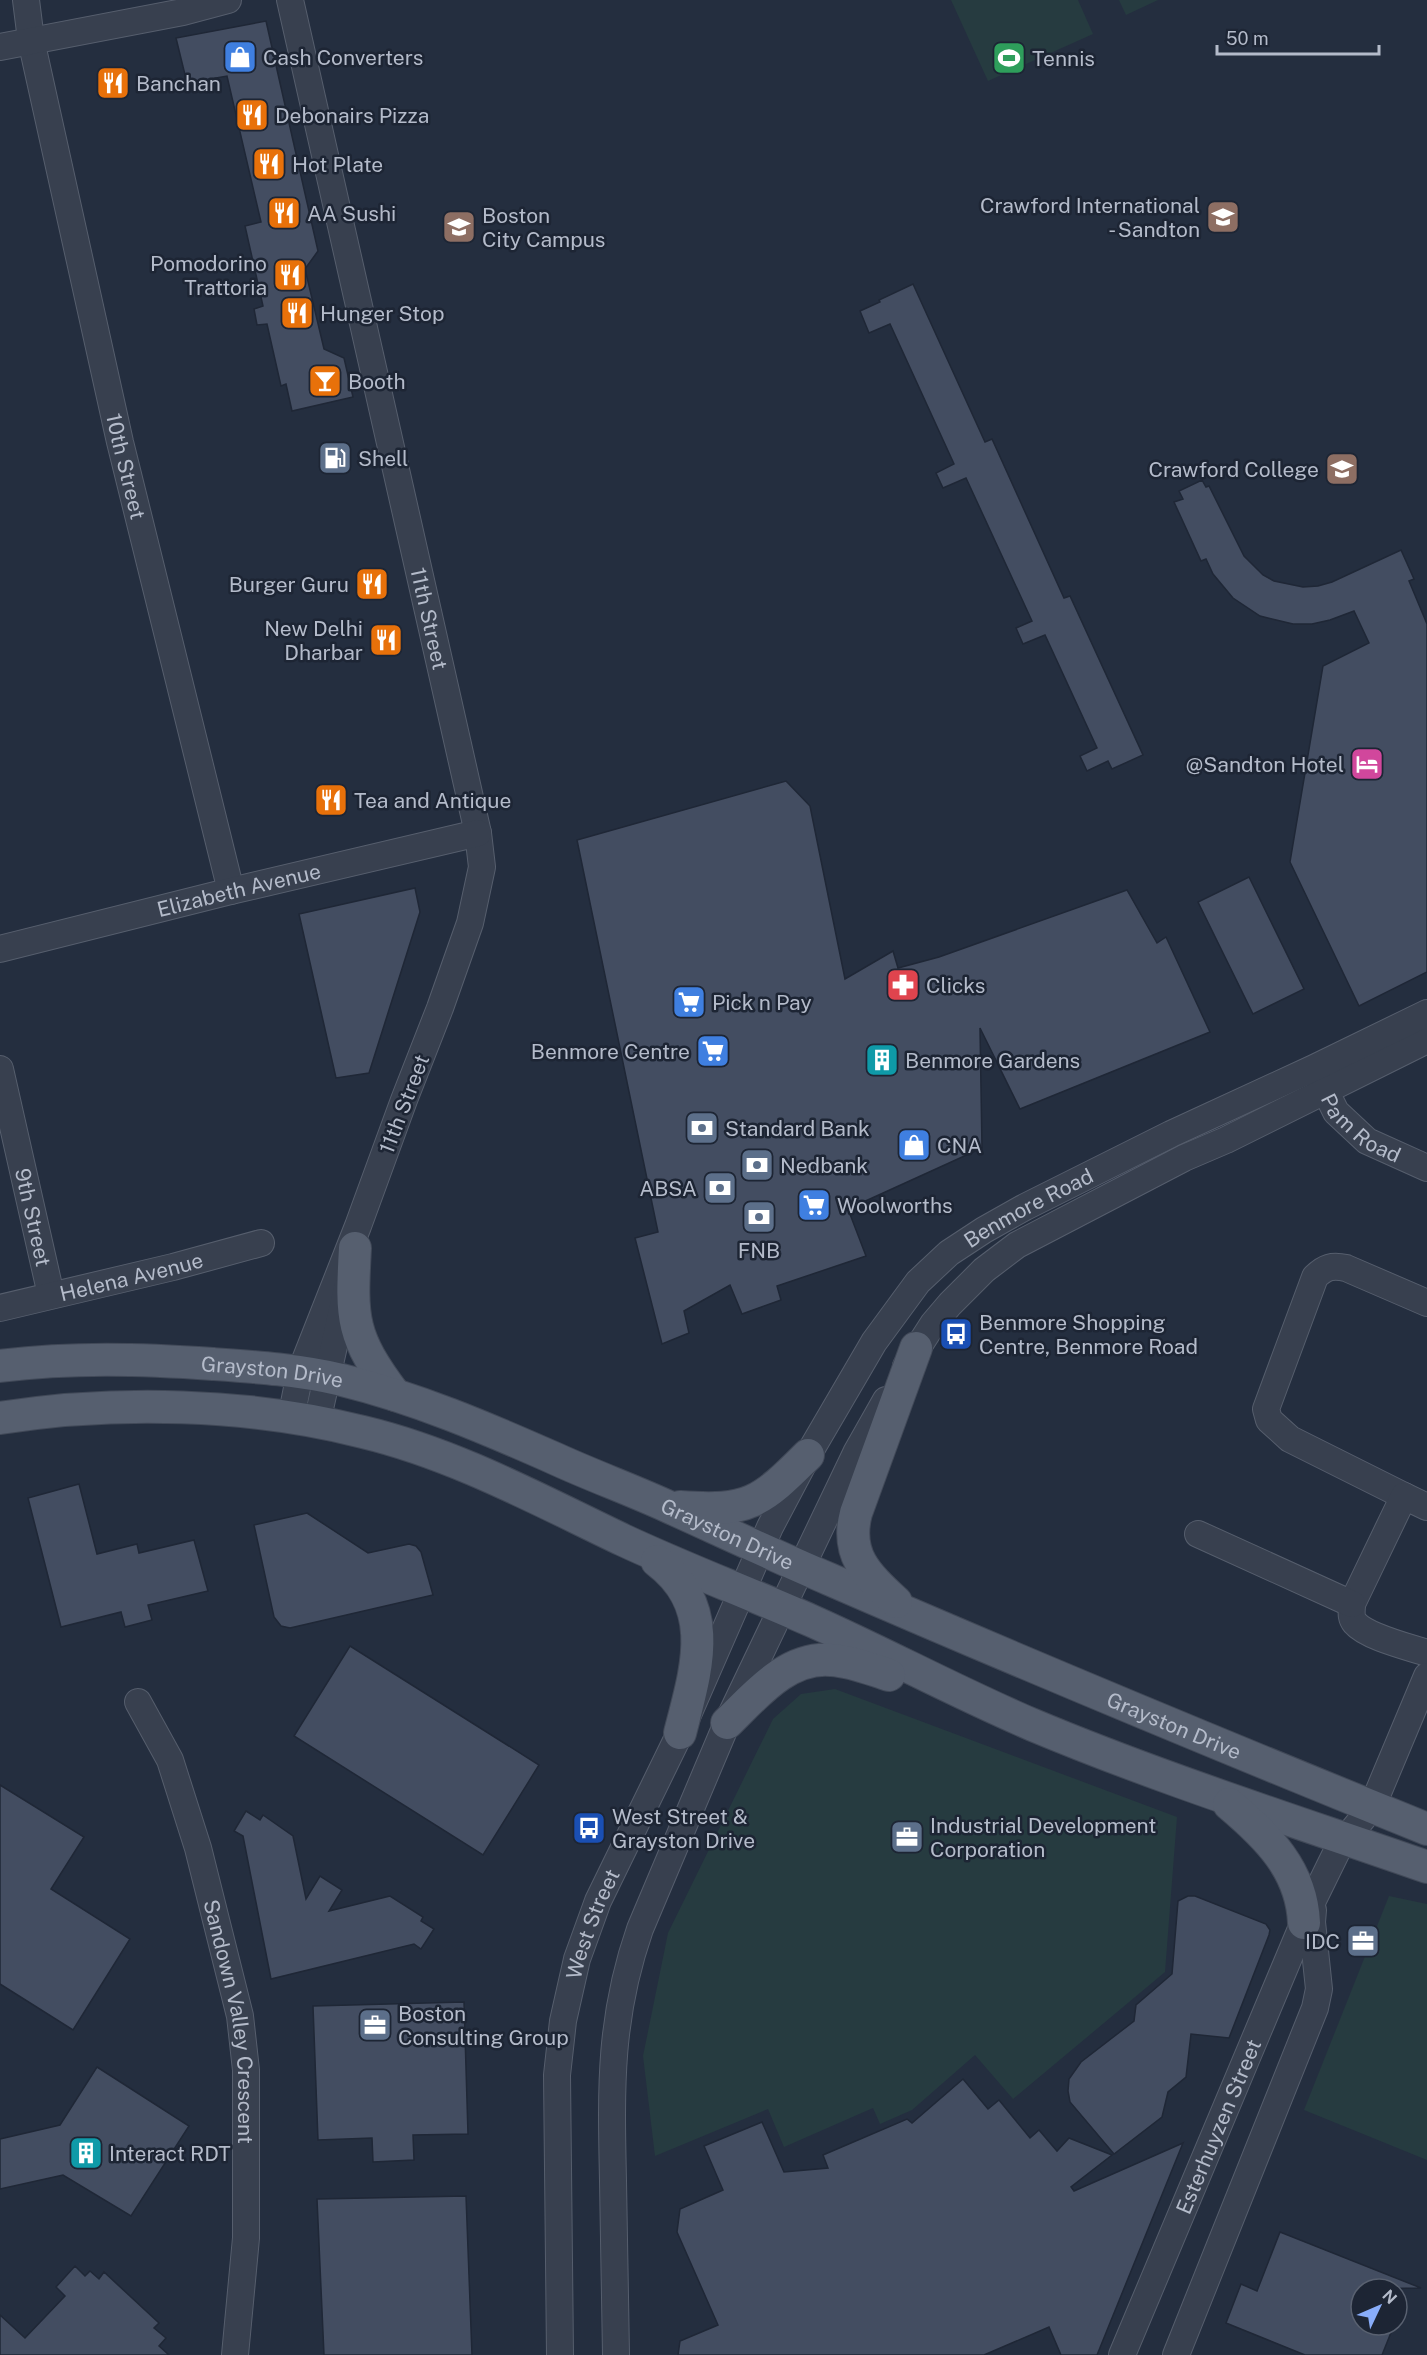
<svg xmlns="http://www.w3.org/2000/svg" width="1427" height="2355" font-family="'Public Sans',sans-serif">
<rect width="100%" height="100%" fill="#242e3f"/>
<g fill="#263b40">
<polygon points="951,0 1078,0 1093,34 988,81"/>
<polygon points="1119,0 1158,0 1126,15"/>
<polygon points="835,1689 1177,1817 1165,1972 1013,2099 975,2055 912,2110 880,2124 873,2108 784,2147 768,2109 655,2156 643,2056 668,1933 773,1719 801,1694"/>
<polygon points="1389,1896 1427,1904 1427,2160 1304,2110"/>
</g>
<g fill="#434d61" stroke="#1f2736" stroke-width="1.5">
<polygon points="266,21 318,251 305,269 324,349 344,358 353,397 292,411 286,384 281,386 267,324 257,325 254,309 263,306 245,226 261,222 227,76 187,83 176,38"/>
<polygon points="913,284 985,442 992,439 1064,598 1070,596 1143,755 1112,769 1108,761 1087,771 1080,756 1097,748 1045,635 1023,644 1016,628 1032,621 966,478 943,488 936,473 954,464 890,324 869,333 860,311 880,302 879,300"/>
<polygon points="1202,480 1206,487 1209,486 1244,556 1263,575 1274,581 1303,587 1318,586 1332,582 1401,550 1414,579 1409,581 1427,624 1427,972 1359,1006 1290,862 1323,666 1369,643 1354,611 1330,620 1312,624 1293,624 1260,616 1233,598 1213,574 1206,559 1201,561 1174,502 1183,499 1179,491"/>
<polygon points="786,781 810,806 845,979 893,951 898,968 939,957 1127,890 1157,943 1166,937 1210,1032 1020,1109 980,1028 982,1148 848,1209 866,1256 777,1286 781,1300 742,1314 730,1285 684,1311 689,1333 662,1344 635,1238 658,1232 577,840"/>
<polygon points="1249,877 1304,989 1253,1014 1198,902"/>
<polygon points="415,888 420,912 369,1073 336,1078 299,914"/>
<polygon points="79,1484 97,1554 137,1544 139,1553 194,1540 208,1591 148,1605 152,1620 125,1627 121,1612 61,1627 28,1498"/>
<polygon points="307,1513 368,1553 409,1544 416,1546 421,1552 433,1595 290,1628 281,1626 274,1617 254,1525"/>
<polygon points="350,1646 539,1765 483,1855 294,1736"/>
<polygon points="0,1785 84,1837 51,1889 130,1939 73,2030 0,1984"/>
<polygon points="246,1811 260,1820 263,1815 293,1836 306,1899 320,1876 342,1890 329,1911 390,1896 423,1917 421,1921 434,1929 421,1949 414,1944 271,1979 243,1836 234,1831"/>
<polygon points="1188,1896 1195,1896 1266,1924 1270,1930 1269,1935 1229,2038 1191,2034 1186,2077 1168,2092 1162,2117 1114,2154 1070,2102 1068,2091 1069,2079 1081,2062 1134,2021 1136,2005 1172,1974 1178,1901"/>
<polygon points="464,2002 468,2134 413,2135 414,2160 373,2162 372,2138 318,2140 313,2006"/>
<polygon points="97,2067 189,2126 131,2216 63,2175 0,2189 0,2139 60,2125"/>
<polygon points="963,2079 988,2109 999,2100 1030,2138 1039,2130 1057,2151 1069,2138 1112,2155 1071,2187 1074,2191 1183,2143 1097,2355 1061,2355 1049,2327 984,2355 678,2355 680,2341 718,2325 677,2232 680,2209 723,2190 704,2146 762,2122 784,2172 828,2168 823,2155 907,2119 912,2123"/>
<polygon points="466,2196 472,2355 324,2355 317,2199"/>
<polygon points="1280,2232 1421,2288 1361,2289 1361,2325 1394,2325 1382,2355 1305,2355 1226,2323 1241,2284 1257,2291"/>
<polygon points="75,2266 85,2276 90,2271 99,2279 104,2272 159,2323 154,2328 166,2338 159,2346 169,2355 0,2355 0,2315 25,2338 65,2296 56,2287"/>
</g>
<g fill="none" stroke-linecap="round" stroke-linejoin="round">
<defs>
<g id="minor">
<path id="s1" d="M26 0 31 40 120 442 231 891"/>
<path id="s2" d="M290 0 478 833 482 867 470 923 440 1008 404 1100 358 1226 300 1373 291 1418"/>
<polyline points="0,47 183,12 228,0"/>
<path id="s3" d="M0 949 231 891 478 833"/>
<path id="s4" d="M0 1069 51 1295"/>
<path id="s5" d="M1317 1074 1336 1112 1367 1141 1427 1168"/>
<path id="s6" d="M0 1308 173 1267 261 1243"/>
<polyline points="906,1366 933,1324 950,1304 984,1270 1017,1245 1184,1158 1226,1140 1427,1040"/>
<polyline points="317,1422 347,1288"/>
<path d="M1404 1496 1290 1439 1269 1420 1266 1409 1315 1277C1325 1267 1332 1265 1346 1268L1427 1303"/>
<path d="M1427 1507 1404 1496 1352 1604C1352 1611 1350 1617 1355 1623 1367 1637 1409 1647 1427 1653"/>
<polyline points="1198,1534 1352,1604"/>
<path id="s7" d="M138 1702 170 1760 198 1848 240 2016 246 2070V2238L235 2355"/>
<path id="s8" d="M560 2355 557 2075 563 2021 577 1959 598 1901 680 1733 770 1527 808 1455 874 1342 918 1282 949 1253 984 1230 1025 1207 1171 1134 1314 1068 1427 1013"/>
<path d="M616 2355C615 2297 614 2239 613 2181 611 2089 609 2018 640 1929L727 1723 856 1453 886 1400"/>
<path id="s9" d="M1122 2355 1314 1898 1339 1847 1372 1807 1427 1676"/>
<polyline points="1176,2355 1315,2008 1319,1989 1312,1922 1313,1910"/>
</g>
<g id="major">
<path d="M355 1248C351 1320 351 1336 395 1395"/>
<path id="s10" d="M0 1366C71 1357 142 1359 213 1364 256 1367 300 1370 342 1380 416 1398 486 1428 556 1459 593 1476 632 1490 669 1507 722 1531 775 1556 829 1579 1027 1665 1227 1748 1427 1829"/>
<path d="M0 1418C116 1400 249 1403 363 1432 455 1454 539 1500 623 1540 685 1569 749 1593 812 1621 886 1654 958 1693 1033 1725 1162 1779 1295 1821 1427 1867"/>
<path d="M680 1507C749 1512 760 1503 808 1455"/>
<path d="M657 1561C718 1607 696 1670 680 1733"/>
<path d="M896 1602C867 1575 845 1555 856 1513L916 1348"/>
<path d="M727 1723C755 1696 787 1656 831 1660 851 1661 870 1669 889 1675"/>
<path d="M1229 1804C1267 1836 1302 1870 1304 1923"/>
</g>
</defs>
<use href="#minor" stroke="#565e6d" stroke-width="28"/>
<use href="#major" stroke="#414958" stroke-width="34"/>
<use href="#minor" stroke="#38404f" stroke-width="26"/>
<use href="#major" stroke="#565f6f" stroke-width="32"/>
</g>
<defs>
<symbol id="shop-square" viewBox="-11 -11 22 22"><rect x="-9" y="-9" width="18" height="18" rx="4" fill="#3f7fe0" stroke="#1d2534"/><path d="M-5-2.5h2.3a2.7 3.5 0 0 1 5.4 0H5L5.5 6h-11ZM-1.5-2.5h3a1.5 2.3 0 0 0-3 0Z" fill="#fff"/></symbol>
<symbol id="stadium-square" viewBox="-11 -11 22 22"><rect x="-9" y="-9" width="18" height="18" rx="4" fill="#2e9e5b" stroke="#1d2534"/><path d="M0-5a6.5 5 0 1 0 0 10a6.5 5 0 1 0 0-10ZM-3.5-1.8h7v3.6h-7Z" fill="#fff"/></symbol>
<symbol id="restaurant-square" viewBox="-11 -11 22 22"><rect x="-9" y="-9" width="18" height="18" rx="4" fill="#e8710a" stroke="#1d2534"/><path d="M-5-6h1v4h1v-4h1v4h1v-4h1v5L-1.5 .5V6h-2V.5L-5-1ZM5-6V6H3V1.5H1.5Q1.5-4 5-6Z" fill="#fff"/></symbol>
<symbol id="school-square" viewBox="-11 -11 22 22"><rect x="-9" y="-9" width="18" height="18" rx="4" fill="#8d6e63" stroke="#1d2534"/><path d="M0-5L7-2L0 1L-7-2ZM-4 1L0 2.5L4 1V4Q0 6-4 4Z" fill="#fff"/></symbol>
<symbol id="university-square" viewBox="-11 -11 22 22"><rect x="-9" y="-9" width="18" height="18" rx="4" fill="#8d6e63" stroke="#1d2534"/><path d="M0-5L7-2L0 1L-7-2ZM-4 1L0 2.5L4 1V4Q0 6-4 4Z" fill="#fff"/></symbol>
<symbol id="bar-square" viewBox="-11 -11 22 22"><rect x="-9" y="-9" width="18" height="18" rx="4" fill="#e8710a" stroke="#1d2534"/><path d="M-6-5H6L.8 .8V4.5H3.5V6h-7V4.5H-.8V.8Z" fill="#fff"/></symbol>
<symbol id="fuel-square" viewBox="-11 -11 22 22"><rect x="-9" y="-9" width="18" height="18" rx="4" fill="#5c6f8a" stroke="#1d2534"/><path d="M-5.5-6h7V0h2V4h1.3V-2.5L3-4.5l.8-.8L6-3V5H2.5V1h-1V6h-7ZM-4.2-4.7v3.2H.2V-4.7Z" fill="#fff"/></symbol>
<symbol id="hotel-square" viewBox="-11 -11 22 22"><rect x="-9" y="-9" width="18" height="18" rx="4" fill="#d1479c" stroke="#1d2534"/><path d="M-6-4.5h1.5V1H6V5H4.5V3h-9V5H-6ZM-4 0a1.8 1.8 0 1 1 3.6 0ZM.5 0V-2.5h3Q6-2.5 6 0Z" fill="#fff"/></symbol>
<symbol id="pharmacy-square" viewBox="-11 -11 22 22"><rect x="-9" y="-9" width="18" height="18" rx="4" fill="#e0444e" stroke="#1d2534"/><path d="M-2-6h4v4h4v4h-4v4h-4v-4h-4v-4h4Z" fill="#fff"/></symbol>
<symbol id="supermarket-square" viewBox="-11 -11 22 22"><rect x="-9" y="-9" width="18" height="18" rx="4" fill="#3f7fe0" stroke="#1d2534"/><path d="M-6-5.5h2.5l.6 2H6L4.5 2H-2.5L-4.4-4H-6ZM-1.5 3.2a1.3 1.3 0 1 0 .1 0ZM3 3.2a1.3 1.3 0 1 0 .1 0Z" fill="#fff"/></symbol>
<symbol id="building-square" viewBox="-11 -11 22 22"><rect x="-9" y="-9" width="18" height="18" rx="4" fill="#0f9aa8" stroke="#1d2534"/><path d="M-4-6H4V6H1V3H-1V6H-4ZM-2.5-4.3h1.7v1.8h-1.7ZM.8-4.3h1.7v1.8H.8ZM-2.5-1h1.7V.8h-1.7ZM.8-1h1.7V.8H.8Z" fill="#fff"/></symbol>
<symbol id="bank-square" viewBox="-11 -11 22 22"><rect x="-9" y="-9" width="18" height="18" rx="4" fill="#5c6f8a" stroke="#1d2534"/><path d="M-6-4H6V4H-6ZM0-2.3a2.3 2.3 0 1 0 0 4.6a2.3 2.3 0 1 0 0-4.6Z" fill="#fff"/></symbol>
<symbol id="bus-square" viewBox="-11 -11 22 22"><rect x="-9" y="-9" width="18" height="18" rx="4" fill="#1a4fb4" stroke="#1d2534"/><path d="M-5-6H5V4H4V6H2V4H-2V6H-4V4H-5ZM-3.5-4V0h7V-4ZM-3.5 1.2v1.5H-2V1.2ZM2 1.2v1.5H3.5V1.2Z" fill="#fff"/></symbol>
<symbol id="office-square" viewBox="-11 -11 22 22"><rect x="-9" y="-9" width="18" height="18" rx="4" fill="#5c6f8a" stroke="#1d2534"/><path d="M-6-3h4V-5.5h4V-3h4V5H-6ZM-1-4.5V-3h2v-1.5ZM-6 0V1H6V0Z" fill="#fff"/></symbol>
</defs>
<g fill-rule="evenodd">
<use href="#shop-square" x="221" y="38" width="38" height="38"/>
<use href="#stadium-square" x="990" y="39" width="38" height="38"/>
<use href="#restaurant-square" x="94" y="64" width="38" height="38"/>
<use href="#restaurant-square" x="233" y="96" width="38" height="38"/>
<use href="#restaurant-square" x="250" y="145" width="38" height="38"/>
<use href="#restaurant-square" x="265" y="194" width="38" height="38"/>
<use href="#school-square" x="1204" y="198" width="38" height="38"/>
<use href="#university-square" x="440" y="208" width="38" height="38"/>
<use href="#restaurant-square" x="271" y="256" width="38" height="38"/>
<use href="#restaurant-square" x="278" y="294" width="38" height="38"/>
<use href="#bar-square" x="306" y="362" width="38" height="38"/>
<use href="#fuel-square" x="316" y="439" width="38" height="38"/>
<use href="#school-square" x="1323" y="450" width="38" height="38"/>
<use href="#restaurant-square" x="353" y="565" width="38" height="38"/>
<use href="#restaurant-square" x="367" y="621" width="38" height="38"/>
<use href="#hotel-square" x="1348" y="745" width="38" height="38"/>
<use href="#restaurant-square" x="312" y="781" width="38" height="38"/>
<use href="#pharmacy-square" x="884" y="966" width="38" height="38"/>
<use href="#supermarket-square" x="670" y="983" width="38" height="38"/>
<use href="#supermarket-square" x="694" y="1032" width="38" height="38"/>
<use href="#building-square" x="863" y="1041" width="38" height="38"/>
<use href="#bank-square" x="683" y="1109" width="38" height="38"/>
<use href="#shop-square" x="895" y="1126" width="38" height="38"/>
<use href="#bank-square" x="738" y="1146" width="38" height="38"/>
<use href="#bank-square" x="701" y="1169" width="38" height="38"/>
<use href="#supermarket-square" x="795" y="1186" width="38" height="38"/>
<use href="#bank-square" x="740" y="1198" width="38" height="38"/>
<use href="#bus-square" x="937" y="1315" width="38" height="38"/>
<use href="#bus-square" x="570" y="1809" width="38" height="38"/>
<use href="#office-square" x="888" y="1818" width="38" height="38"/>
<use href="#office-square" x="1344" y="1922" width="38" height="38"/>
<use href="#office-square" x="356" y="2006" width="38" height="38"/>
<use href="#building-square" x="67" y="2134" width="38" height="38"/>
</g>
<g text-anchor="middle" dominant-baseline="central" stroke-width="5" stroke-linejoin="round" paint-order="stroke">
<g font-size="21" fill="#b4bbca" stroke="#1d2534" text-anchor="start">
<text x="263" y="57">Cash Converters</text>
<text x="1032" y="58">Tennis</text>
<text x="136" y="83">Banchan</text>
<text x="275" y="115">Debonairs Pizza</text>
<text x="292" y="164">Hot Plate</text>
<text x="1200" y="205" text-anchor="end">Crawford International<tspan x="1200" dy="24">- Sandton</tspan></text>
<text x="307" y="213">AA Sushi</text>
<text x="482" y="215">Boston<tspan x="482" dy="24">City Campus</tspan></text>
<text x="267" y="263" text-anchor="end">Pomodorino<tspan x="267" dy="24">Trattoria</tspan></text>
<text x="320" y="313">Hunger Stop</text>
<text x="348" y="381">Booth</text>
<text x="358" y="458">Shell</text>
<text x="1319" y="469" text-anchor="end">Crawford College</text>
<text x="349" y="584" text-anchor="end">Burger Guru</text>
<text x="363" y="628" text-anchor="end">New Delhi<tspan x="363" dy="24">Dharbar</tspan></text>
<text x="1344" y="764" text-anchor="end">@Sandton Hotel</text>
<text x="354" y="800">Tea and Antique</text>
<text x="926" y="985">Clicks</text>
<text x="712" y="1002">Pick n Pay</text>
<text x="690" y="1051" text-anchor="end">Benmore Centre</text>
<text x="905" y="1060">Benmore Gardens</text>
<text x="725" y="1128">Standard Bank</text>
<text x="937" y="1145">CNA</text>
<text x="780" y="1165">Nedbank</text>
<text x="697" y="1188" text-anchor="end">ABSA</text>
<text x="837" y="1205">Woolworths</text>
<text x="759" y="1250" text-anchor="middle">FNB</text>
<text x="979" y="1322">Benmore Shopping<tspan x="979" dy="24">Centre, Benmore Road</tspan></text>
<text x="612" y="1816">West Street &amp;<tspan x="612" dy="24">Grayston Drive</tspan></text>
<text x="930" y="1825">Industrial Development<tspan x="930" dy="24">Corporation</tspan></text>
<text x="1340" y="1941" text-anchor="end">IDC</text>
<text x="398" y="2013">Boston<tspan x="398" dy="24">Consulting Group</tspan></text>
<text x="109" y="2153">Interact RDT</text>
</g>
<g font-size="21" fill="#b4bbca" stroke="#1d2534">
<text stroke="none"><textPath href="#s1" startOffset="477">10th Street</textPath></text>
<text stroke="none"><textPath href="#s2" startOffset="634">11th Street</textPath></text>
<text stroke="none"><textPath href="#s3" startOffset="246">Elizabeth Avenue</textPath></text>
<text transform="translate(404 1104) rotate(-69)">11th Street</text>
<text stroke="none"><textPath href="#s5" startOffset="72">Pam Road</textPath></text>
<text stroke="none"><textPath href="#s8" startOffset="1292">Benmore Road</textPath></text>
<text stroke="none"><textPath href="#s4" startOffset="152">9th Street</textPath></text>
<text stroke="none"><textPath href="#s6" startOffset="135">Helena Avenue</textPath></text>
<text stroke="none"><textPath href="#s10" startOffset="273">Grayston Drive</textPath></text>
<text stroke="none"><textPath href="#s10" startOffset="759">Grayston Drive</textPath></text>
<text stroke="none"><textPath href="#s10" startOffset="1245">Grayston Drive</textPath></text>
<text stroke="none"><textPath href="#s8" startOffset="436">West Street</textPath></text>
<text stroke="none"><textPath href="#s7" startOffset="336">Sandown Valley Crescent</textPath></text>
<text stroke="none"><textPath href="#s9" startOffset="248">Esterhuyzen Street</textPath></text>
</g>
</g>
<g transform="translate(1379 2307) rotate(46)"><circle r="28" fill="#1d2534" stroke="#596170" stroke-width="1.5"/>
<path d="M0-4.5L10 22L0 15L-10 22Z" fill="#89adfa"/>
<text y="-9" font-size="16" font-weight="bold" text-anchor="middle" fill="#b4bbca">N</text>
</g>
<path d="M1217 45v9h162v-9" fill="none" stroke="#b4bbca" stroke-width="3"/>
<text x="1226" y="45" font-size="18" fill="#b4bbca" stroke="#1d2534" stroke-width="4.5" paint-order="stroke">50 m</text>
</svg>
